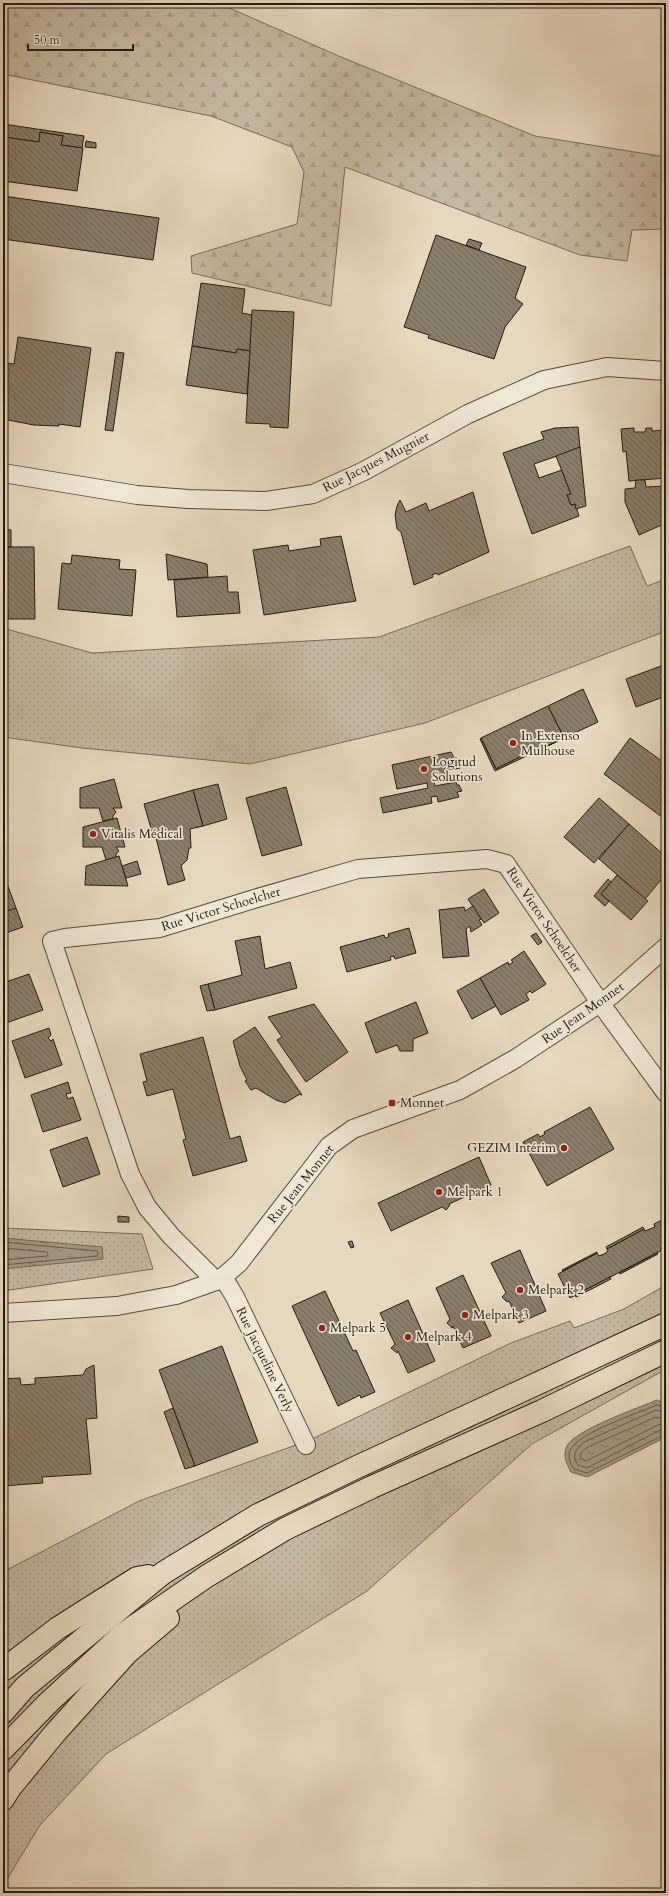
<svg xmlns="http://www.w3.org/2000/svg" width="669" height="1896" font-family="Cardo,serif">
<defs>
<pattern id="green-dots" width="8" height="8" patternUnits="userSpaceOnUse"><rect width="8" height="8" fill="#c5b8a2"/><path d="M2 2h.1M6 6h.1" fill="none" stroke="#a99e8a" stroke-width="1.8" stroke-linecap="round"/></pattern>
<pattern id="forest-firs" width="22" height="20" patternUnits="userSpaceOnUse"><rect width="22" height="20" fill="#c5b8a2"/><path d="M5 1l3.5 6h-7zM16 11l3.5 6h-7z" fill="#a99e8a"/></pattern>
<pattern id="water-ripples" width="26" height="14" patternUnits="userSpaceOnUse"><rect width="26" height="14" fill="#a49884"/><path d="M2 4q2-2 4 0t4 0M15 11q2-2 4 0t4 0" fill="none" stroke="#857b6b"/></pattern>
<pattern id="building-back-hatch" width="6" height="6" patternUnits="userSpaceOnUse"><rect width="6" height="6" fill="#897e6c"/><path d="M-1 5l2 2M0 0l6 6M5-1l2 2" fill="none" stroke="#706657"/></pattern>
</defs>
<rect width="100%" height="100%" fill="#e6d8bf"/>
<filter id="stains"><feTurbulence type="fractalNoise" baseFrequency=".005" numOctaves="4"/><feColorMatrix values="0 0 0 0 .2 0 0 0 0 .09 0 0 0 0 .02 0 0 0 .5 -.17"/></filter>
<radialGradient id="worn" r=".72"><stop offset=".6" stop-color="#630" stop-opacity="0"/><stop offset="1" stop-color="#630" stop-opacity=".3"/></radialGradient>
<g fill="url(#green-dots)" stroke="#746a5a">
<polygon points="630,546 647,586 666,579 666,631 425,723 250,764 82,748 3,737 3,628 92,653 379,637"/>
<polygon points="3,1228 142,1234 153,1269 3,1291"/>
<polygon points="666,1285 666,1369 532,1444 367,1591 106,1754 40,1825 3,1886 3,1572 139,1501 310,1440 511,1343 570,1321 574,1328 624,1309"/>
</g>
<polygon fill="url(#forest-firs)" stroke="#746a5a" points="3,3 218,3 341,57 535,136 666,157 666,229 632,230 627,261 580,255 345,167 331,306 192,273 191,256 297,224 304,172 292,147 211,116 3,74"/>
<g fill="url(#water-ripples)" stroke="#716656">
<polygon points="3,1238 102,1247 103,1259 3,1269"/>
<path d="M657 1400 666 1404V1437L587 1477 571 1472C567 1464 562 1456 567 1446 575 1430 638 1408 657 1400Z"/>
</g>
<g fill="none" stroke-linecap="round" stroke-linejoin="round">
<g stroke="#645a4b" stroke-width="1">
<polyline points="3,1242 97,1251 98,1254 97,1256 3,1265"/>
<polyline points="3,1248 47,1252 48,1254 47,1256 3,1260"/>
<path d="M666 1408 657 1405C640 1412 577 1434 571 1449 567 1456 570 1463 574 1469L587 1473 666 1434"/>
<path d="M666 1413 656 1410 584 1442C576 1449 571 1455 578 1465L587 1468 660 1430 666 1429"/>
<polyline points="666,1419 656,1417 588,1447 581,1453 580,1458 586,1461 658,1425 666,1423"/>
</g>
</g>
<g fill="url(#building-back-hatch)" stroke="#241c12">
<polygon points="3,124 84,136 82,148 61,145 63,136 40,132 39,142 3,137"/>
<polygon points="40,132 63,136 61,145 83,148 77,191 3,181 3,137 39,142"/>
<polygon points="86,141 96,143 96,148 85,147"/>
<polygon points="3,196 159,218 153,260 3,239"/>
<polygon points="436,235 526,267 515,298 523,304 505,327 494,359 428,338 429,335 404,327"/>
<polygon points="469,239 482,243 479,250 466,245"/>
<polygon points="201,283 245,289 242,313 252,315 250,351 237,349 236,353 192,346"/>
<polygon points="252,310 294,312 288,428 270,427 270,424 246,423"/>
<polygon points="18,337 91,348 80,427 59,424 59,426 34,425 3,419 3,363 14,364"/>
<polygon points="192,346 236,353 237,349 250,351 247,394 186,385"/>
<polygon points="116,352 124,353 113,431 105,430"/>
<polygon points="578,427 580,448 534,464 539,478 562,470 571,494 567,495 571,505 575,504 579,516 532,534 503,453 544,439 541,432 555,428"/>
<polygon points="634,428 634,432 645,432 646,428 652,428 652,431 666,430 666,478 629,481 626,451 623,452 621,429"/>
<polygon points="580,447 586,506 576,509 575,504 571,505 567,495 571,494 556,456"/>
<polygon points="636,480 645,480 646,487 666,486 666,523 639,535 625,502 625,489 635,488"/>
<polygon points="473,492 489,552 438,575 437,573 432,575 433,577 414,585 401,532 397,529 395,515 397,506 400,500 406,512 426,503 429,511"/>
<polygon points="3,529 11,530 11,547 3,547"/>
<polygon points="341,536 356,601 264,615 253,550 288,545 289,551 321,546 320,539"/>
<polygon points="3,547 34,547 35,619 8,619 8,610 3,610"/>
<polygon points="166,554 207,564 208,577 168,580"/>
<polygon points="72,555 120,560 119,569 136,570 132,616 58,609 62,563 71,564"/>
<polygon points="227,576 228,592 238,592 240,613 177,617 174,580"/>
<polygon points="661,666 662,670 666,668 666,696 636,707 626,679"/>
<polygon points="583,689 598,722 564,738 548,706"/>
<polygon points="548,706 564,738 531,754 528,749 523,752 524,755 496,769 481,738"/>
<polygon points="481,738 496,769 524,755 523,752 528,749 531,754 564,738 495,771 480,739"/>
<polygon points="630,738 666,764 666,820 604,774"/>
<polygon points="451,752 460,768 444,771 446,779 434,782 435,786 456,782 457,785 459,785 462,791 457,792 459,797 438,802 437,796 431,797 432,803 383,813 380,798 428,788 427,783 397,789 392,765"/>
<polygon points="114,779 122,808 113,808 116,812 113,816 113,819 103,821 99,808 80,808 80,788"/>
<polygon points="218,784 227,819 203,826 193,790"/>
<polygon points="286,787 302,845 262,856 246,798"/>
<polygon points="193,790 203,826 190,829 191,848 189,848 187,860 181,866 185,880 168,885 156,838 154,839 144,804"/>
<polygon points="599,798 629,824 594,863 564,837"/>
<polygon points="117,818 125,847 116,847 119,851 116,854 116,857 106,860 102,847 83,847 83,827"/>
<polygon points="629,824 666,857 666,874 645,899 599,859"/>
<polygon points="119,856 128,886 85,885 86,866"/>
<polygon points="137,861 141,874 126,878 122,866"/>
<polygon points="3,872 9,889 3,891"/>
<polygon points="617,875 648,901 631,920 601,894"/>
<polygon points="608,879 611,882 601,894 609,901 605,906 594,896"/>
<polygon points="9,889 16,908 3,913 3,891"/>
<polygon points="484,889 499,913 484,923 468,899"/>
<polygon points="473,906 481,919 479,920 482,925 471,932 470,926 466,929 469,956 443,958 439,910 464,907 465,911"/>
<polygon points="16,908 23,927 3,934 3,913"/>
<polygon points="409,928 416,953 395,959 394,956 390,957 391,960 347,972 340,947 384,935 385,938 389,937 388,934"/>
<polygon points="536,933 542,942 538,945 531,936"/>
<polygon points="260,936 265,969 290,962 297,988 215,1010 208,984 242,975 235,941"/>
<polygon points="524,951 546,984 532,993 530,991 526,994 529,1000 501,1015 480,978 508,962 509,965 513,962 511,960"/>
<polygon points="29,974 43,1010 6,1023 3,1015 3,983"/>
<polygon points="480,978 496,1006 472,1019 457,991"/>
<polygon points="208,984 215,1010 207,1011 200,986"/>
<polygon points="416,1002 428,1033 413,1039 413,1051 400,1051 397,1045 376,1053 365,1023"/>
<polygon points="314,1004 348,1052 306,1082 277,1040 282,1037 268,1017"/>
<polygon points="255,1027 302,1095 301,1095 300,1094 285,1103 276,1100 256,1088 251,1090 245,1081 247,1080 240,1066 233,1041"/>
<polygon points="49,1028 51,1035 48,1038 51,1041 53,1039 62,1065 25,1078 12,1041"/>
<polygon points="203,1037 230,1139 240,1136 247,1161 193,1176 183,1140 186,1139 173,1089 147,1096 143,1082 147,1081 140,1054"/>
<polygon points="68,1082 71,1093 66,1094 68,1099 73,1097 81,1120 43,1132 31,1095"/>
<polygon points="590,1107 614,1149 547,1186 523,1142 538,1134 540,1137 545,1134 544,1132"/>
<polygon points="87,1137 100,1174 63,1187 50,1150"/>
<polygon points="479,1157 491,1185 449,1204 450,1205 446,1210 442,1207 391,1231 378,1203"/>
<polygon points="118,1216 129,1217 129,1222 118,1222"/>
<polygon points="666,1218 666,1248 570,1298 558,1274 597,1253 599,1256 604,1254 608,1251 607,1249 644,1229 645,1231 655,1227 654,1224"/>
<polygon points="643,1227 644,1229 607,1249 606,1247"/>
<polygon points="352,1241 354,1247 351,1248 348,1242"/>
<polygon points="520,1250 546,1311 519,1323 509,1301 507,1302 502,1297 506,1293 491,1263"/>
<polygon points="597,1252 597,1253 563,1271 562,1270"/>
<polygon points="657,1253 658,1254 620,1274 619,1273"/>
<polygon points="463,1275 491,1336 463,1348 453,1326 452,1328 447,1323 450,1319 436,1288"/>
<polygon points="610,1277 611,1279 576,1297 575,1295"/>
<polygon points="325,1291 353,1351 356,1350 375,1392 361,1398 360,1395 338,1406 292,1306"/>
<polygon points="408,1300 435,1361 408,1373 398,1351 397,1353 391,1348 395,1344 380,1313"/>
<polygon points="222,1346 258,1442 195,1466 159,1370"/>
<polygon points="94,1365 97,1418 86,1419 91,1474 42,1477 43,1483 3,1486 3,1379 20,1378 21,1385 35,1384 35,1378 83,1375 86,1369"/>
<polygon points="173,1408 195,1466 185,1469 164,1412"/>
</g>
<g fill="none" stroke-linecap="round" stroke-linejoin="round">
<defs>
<g id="minor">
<polyline points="3,473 137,495 188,499 266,501 313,494 364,471 468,414 544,380 607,367 666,371"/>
<polyline points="223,1277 235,1297 306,1445"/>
<polyline points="216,1281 171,1236 147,1207 130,1174 52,941 65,938 160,928 254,899 358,869 487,859 506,864 601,1004 666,1093"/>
<polyline points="3,1313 117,1306 176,1295 216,1281 223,1277 239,1263 329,1146 353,1129 460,1090 515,1059 612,995 666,947"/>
</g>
<g id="highway">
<polyline points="3,1670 58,1628 137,1578 148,1576"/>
<polyline points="3,1712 25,1687 163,1573 258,1515 357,1467 666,1324"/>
<polyline points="3,1749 49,1702 123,1634 207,1576 285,1529 372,1487 542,1411 666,1351"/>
<polyline points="3,1799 10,1788 55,1733 128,1652 168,1618"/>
</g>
</defs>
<use href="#minor" stroke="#544b3d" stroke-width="20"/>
<use href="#highway" stroke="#241c12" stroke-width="24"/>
<use href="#minor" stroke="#efe6d5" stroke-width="18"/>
<use href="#highway" stroke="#e6d8bf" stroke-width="22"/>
</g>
<g fill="#8f2418" stroke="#efe6d5" stroke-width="1.5">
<circle cx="513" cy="743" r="4"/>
<circle cx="424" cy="769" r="4"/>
<circle cx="93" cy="834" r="4"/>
<rect x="388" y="1099" width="8" height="8" rx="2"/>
<circle cx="564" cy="1148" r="4"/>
<circle cx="439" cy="1192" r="4"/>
<circle cx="520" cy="1290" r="4"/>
<circle cx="465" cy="1315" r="4"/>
<circle cx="322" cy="1328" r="4"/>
<circle cx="408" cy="1337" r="4"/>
</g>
<g text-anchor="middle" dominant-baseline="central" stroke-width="3.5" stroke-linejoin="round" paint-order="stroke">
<g font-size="13" fill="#241c12" stroke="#efe6d5">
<text transform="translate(376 462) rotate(-27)">Rue Jacques Mugnier</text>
<text transform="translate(221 909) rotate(-17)">Rue Victor Schoelcher</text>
<text transform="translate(544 920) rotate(56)">Rue Victor Schoelcher</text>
<text transform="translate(583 1013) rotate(-35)">Rue Jean Monnet</text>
<text transform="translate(301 1184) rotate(-51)">Rue Jean Monnet</text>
<text transform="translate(265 1360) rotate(64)">Rue Jacqueline Verly</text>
</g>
<g font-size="13" fill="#241c12" stroke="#efe6d5" text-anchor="start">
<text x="521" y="736">In Extenso<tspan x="521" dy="15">Mulhouse</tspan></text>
<text x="432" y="762">Logitud<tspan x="432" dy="15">Solutions</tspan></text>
<text x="101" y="834">Vitalis Médical</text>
<text x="400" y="1103">Monnet</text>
<text x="556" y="1148" text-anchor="end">GEZIM Intérim</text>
<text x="447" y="1192">Melpark 1</text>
<text x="528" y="1290">Melpark 2</text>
<text x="473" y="1315">Melpark 3</text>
<text x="330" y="1328">Melpark 5</text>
<text x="416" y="1337">Melpark 4</text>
</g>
</g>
<rect width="669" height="1896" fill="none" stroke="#e6d8bf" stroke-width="16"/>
<rect x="4" y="4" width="661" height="1888" fill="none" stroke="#241c12" stroke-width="2"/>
<rect x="8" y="8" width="653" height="1880" fill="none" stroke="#241c12"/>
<path d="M28 44v6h105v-6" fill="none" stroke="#241c12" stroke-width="2"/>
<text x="34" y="44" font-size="12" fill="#241c12" stroke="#efe6d5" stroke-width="3" paint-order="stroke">50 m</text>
<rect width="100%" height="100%" filter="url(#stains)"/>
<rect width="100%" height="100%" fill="url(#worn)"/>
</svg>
